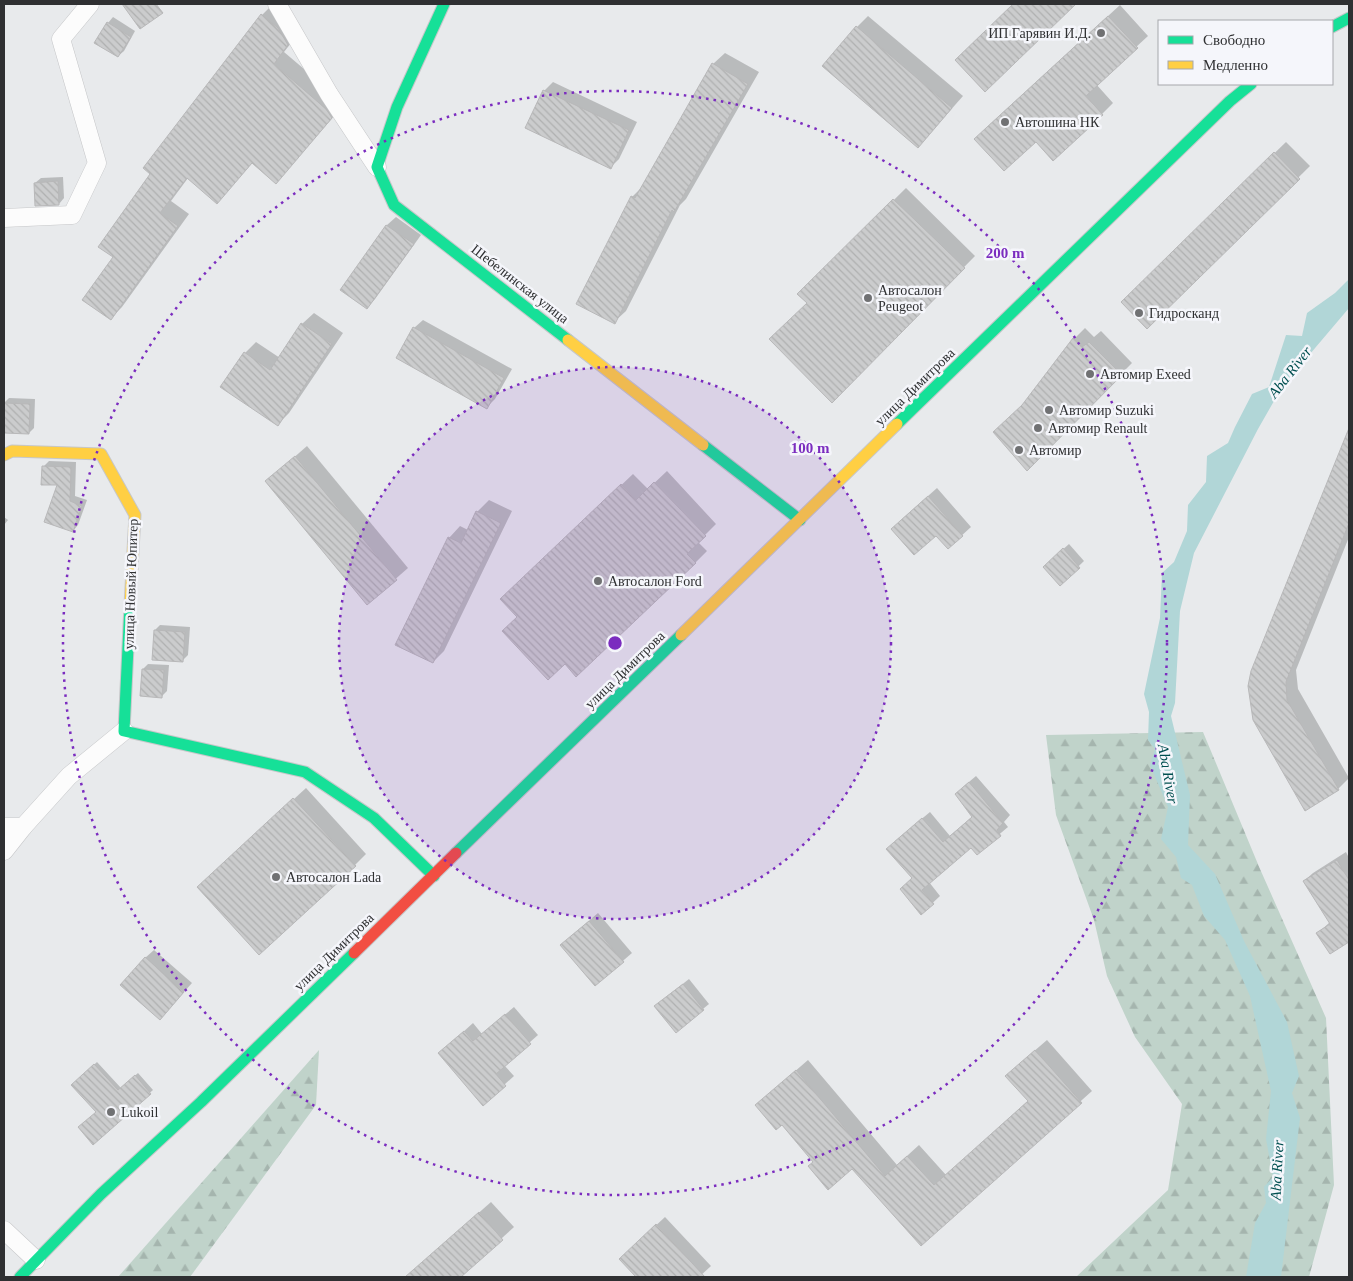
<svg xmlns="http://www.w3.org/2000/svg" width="1353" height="1281" font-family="Georgia,serif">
<defs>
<pattern id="forest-firs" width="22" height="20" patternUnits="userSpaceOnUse" patternTransform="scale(1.25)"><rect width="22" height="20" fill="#c0d3ca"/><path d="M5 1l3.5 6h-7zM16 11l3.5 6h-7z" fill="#a5b5ae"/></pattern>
<pattern id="building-back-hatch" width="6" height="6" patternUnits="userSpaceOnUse" patternTransform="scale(1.25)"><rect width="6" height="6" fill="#cbcccd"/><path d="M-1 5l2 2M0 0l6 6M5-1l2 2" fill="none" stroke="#afb0b0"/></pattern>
</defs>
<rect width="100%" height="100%" fill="#e8eaec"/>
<g fill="url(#forest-firs)">
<polygon points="1203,732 1260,869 1326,1018 1334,1185 1309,1277 1076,1277 1168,1190 1182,1104 1135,1037 1107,976 1094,920 1056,815 1046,735"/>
<polygon points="319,1050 316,1105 190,1277 118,1277"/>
</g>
<polygon fill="#b1d6d7" points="1349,279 1349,308 1282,387 1258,429 1194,553 1180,611 1175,703 1171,716 1190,795 1188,845 1215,874 1244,941 1287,1022 1299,1076 1292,1093 1300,1118 1281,1277 1246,1277 1255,1223 1266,1203 1264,1187 1273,1177 1266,1139 1271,1091 1250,996 1225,940 1204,916 1192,885 1181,878 1176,857 1161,839 1168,807 1150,765 1155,749 1148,740 1149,712 1144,694 1160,618 1162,573 1174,562 1187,531 1188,505 1206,482 1207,456 1228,443 1235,427 1252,394 1269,387 1286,335 1302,336 1307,313 1335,293"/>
<g fill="#0003">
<polygon points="273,4 299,33 284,52 337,97 343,106 276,182 253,162 217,202 188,178 171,201 189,214 122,307 110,319 115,257 262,15"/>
<polygon points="1014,4 1074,4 985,90 956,60"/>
<polygon points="1120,5 1148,36 1096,84 1113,103 1102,114 1036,140 987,127"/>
<polygon points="868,16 963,96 918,147 857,27"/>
<polygon points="113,17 135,31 124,51 118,56 108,23"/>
<polygon points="725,53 759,72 686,199 680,205 626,311 614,322 632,197 644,185 713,64"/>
<polygon points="553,82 637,122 619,159 611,167 544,91"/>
<polygon points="1286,142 1310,166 1147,327 1122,302"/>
<polygon points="63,177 64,198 59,204 35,183 41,178"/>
<polygon points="906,188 975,256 832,401 808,303 799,294"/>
<polygon points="396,217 421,235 375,299 367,308 341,290 387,225"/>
<polygon points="314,313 343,333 289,413 278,424 245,353 256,342 280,358 302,324"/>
<polygon points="423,320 512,369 495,399 487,407 414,328"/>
<polygon points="1085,328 1094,337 1101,331 1132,363 1027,469 1025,403 1074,339"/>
<polygon points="9,398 35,399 34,428 29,433 4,432 4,403"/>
<polygon points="1349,429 1349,537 1296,670 1298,689 1349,778 1338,789 1252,672"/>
<polygon points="307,446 408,568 367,604 267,481"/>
<polygon points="49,461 76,462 75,496 87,500 78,525 73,531 59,484 43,467"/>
<polygon points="667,471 716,524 698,542 707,551 695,563 518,617 513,588 633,474 648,489"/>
<polygon points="937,488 971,527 948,548 936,534 901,520"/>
<polygon points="489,500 512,511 444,651 433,662 449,538 460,526 468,530 477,512"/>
<polygon points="4,517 8,520 4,525"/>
<polygon points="1069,544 1084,561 1060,584 1050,561"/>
<polygon points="160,625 190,627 188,655 183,660 155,630"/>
<polygon points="148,664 169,665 167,691 161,697 143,669"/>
<polygon points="976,776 1010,815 1004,822 1008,827 977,853 971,846 929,882 940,896 922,913 913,878 895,841 930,812 950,836 973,816 963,787"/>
<polygon points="306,788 366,854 355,865 210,876"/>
<polygon points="1346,852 1349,858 1349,940 1330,952 1318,933 1330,922 1304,881 1313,873"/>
<polygon points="598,913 632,953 596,984 570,937"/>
<polygon points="154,950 192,983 168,1010 145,958"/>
<polygon points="689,979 709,1004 676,1031 661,1001"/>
<polygon points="514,1007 538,1035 504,1065 514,1076 483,1104 440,1053 473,1023 482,1034"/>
<polygon points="1047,1040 1092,1091 921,1244 852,1167 814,1161 782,1123 756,1105 808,1060 897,1165 919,1145 946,1175 1029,1100 1018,1065"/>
<polygon points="97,1062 121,1088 138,1073 153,1090 93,1143 97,1112 73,1085"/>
<polygon points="491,1202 514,1227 459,1277 406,1277"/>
<polygon points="665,1217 711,1266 699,1277 637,1277 620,1259"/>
</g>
<g fill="url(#building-back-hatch)" stroke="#b8b8b9">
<polygon points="122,4 156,4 163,13 140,29"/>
<polygon points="1013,4 1076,4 985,92 955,60"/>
<polygon points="261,14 278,28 288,45 274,64 326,109 332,118 276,184 252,163 217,204 187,178 160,213 178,226 111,320 82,300 113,257 98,247 150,174 143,168"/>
<polygon points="1108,16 1138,48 1086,96 1103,115 1053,161 1036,142 1004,171 974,139"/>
<polygon points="107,22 131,37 118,57 94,43"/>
<polygon points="856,26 952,108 918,148 822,66"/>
<polygon points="712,63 748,84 674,212 672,210 615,324 576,304 631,196 635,198"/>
<polygon points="543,90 629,130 611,169 525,128"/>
<polygon points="1274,152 1300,179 1147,329 1121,302"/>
<polygon points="58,181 59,205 35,206 34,183"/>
<polygon points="893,199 965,268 832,403 769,339 807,303 797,294"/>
<polygon points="386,225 414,244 367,309 340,290"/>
<polygon points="301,323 332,344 278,426 220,387 244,352 270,370"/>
<polygon points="413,327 504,378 487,409 396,358"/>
<polygon points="1073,338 1082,347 1089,342 1122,375 1027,471 993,432 1022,405"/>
<polygon points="4,403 30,404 29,434 4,433"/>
<polygon points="1349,428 1349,523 1286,682 1287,700 1339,790 1305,811 1253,720 1248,686 1251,671"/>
<polygon points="295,456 397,580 367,605 265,481"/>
<polygon points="42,466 71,467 70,501 82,506 73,532 44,522 57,485 41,485"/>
<polygon points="654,482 706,536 687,554 696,563 576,677 565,664 548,680 502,631 517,617 500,599 621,484 636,500"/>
<polygon points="928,496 963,536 948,549 936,536 914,555 891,529"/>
<polygon points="476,511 501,523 433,663 395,645 448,537 461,543"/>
<polygon points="1063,548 1080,568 1060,586 1043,567"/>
<polygon points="154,630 185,632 183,662 152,660"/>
<polygon points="142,669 164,670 162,698 140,696"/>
<polygon points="969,782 1003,823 997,830 1001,836 977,855 971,848 922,890 934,904 921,915 900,889 912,878 886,849 922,818 943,842 972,817 955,794"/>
<polygon points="293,798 356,866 259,955 197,887"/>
<polygon points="1337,860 1349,880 1349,942 1330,954 1316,933 1330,924 1303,881"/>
<polygon points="589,921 624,962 595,986 560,945"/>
<polygon points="145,957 184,992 160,1020 120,985"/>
<polygon points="683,984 704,1010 676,1033 654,1006"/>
<polygon points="505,1014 531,1044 496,1074 506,1086 483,1106 438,1053 464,1031 473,1041"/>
<polygon points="1035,1050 1082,1103 921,1246 852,1169 828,1190 808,1166 813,1162 782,1125 776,1130 755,1105 796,1070 885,1176 907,1156 934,1185 1028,1101 1005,1076"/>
<polygon points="94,1064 118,1090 135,1075 151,1094 93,1145 78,1127 96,1112 71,1085"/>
<polygon points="479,1212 503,1240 461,1277 405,1277"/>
<polygon points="656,1224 705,1277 636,1277 619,1259"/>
</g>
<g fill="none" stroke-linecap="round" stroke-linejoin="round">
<defs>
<g id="street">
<polyline points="277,4 329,94 377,167"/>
<polyline points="4,218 72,215 97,163 61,39 90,4"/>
<polyline points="4,827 23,827 69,776 124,731"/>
<polyline points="4,851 23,827"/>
<polyline points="4,1230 36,1260"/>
</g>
<g id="fast">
<polyline points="444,4 397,107 377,167 394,205 568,340"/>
<polyline points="1332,27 1349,18"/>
<polyline points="897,424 1230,101 1251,84"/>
<polyline points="703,445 800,520"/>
<polyline points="130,605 124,731 305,772 374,818 434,876"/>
<polyline points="456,853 681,635"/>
<polyline points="20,1277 101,1194 201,1102 354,953"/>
</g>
<g id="slow">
<polyline points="568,340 703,445"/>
<polyline points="4,455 12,451 101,454 135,515 130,605"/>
<polyline points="681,635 897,424"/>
</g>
<polyline id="jam" points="354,953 456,853"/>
</defs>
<use href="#street" stroke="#c6c7c9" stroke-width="19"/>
<use href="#fast" stroke="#c6c7c9" stroke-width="13"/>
<use href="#slow" stroke="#c6c7c9" stroke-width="13"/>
<use href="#jam" stroke="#c6c7c9" stroke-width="13"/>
<use href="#street" stroke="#fcfcfc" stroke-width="18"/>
<use href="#fast" stroke="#16e098" stroke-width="11"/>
<use href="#slow" stroke="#ffcf43" stroke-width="11"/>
<use href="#jam" stroke="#f24e42" stroke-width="11"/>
</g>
<circle cx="615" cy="643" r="276" fill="#7b2cbf" fill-opacity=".12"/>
<g fill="none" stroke="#7b2cbf" stroke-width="2.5" stroke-dasharray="2.5 5">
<circle cx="615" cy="643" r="276"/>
<circle cx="615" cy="643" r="552"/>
</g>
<g fill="#707173" stroke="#f5f6fb" stroke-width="2">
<circle cx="1101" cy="33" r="5"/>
<circle cx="1005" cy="122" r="5"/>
<circle cx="868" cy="298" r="5"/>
<circle cx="1139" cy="313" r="5"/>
<circle cx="1090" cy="374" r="5"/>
<circle cx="1049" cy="410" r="5"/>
<circle cx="1038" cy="428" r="5"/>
<circle cx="1019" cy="450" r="5"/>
<circle cx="598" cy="581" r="5"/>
<circle cx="276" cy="877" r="5"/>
<circle cx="111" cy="1112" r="5"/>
</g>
<g text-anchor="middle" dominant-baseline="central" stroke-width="5" stroke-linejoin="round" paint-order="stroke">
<g font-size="14" fill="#2f3032" stroke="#f5f6fb" text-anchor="start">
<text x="1091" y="33" text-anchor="end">ИП Гарявин И.Д.</text>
<text x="1015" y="122">Автошина НК</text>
<text x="878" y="290">Автосалон<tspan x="878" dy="16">Peugeot</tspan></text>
<text x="1149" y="313">Гидросканд</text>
<text x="1100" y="374">Автомир Exeed</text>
<text x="1059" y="410">Автомир Suzuki</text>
<text x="1048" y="428">Автомир Renault</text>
<text x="1029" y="450">Автомир</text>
<text x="608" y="581">Автосалон Ford</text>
<text x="286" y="877">Автосалон Lada</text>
<text x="121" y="1112">Lukoil</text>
</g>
<g font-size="14" fill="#2f3032" stroke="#f5f6fb">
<text transform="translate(520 284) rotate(38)">Шебелинская улица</text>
<text transform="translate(915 387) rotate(-44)">улица Димитрова</text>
<text transform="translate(131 584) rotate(-88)">улица Новый Юпитер</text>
<text transform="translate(625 670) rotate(-44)">улица Димитрова</text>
<text transform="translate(334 952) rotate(-44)">улица Димитрова</text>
</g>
<g font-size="15" font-style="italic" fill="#004f50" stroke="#f5f6fb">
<text transform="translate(1290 372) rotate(-52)">Aba River</text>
<text transform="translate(1168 774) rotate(80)">Aba River</text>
<text transform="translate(1277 1170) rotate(-87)">Aba River</text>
</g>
</g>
<circle cx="615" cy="643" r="8" fill="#7b2cbf" stroke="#f5f6fb" stroke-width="2.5"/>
<g font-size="15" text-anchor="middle" font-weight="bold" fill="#7b2cbf" stroke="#f5f6fb" stroke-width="5" stroke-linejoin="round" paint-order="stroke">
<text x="1005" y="258">200 m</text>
<text x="810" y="453">100 m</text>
</g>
<rect width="1353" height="1281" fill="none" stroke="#2f3032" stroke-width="10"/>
<rect x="1158" y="20" width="175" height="65" fill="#f5f6fb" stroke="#a6a7ab"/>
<rect x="1168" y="36" width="25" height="8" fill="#16e098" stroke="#a6a7ab"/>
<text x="1203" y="45" font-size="15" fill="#2f3032">Свободно</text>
<rect x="1168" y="61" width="25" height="8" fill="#ffcf43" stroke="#a6a7ab"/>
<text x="1203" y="70" font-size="15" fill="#2f3032">Медленно</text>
</svg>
